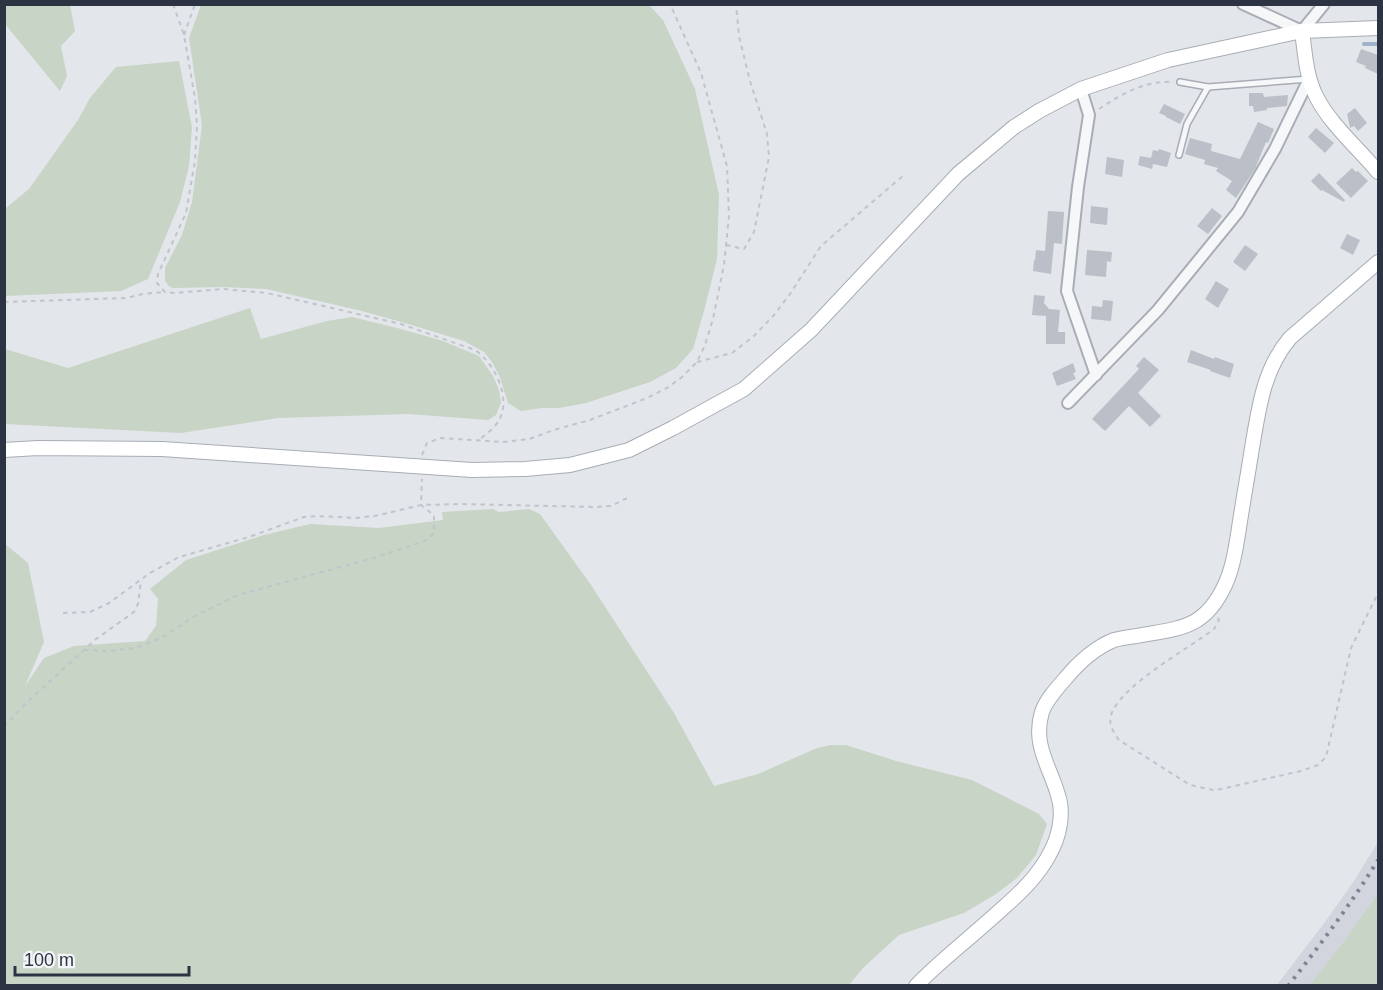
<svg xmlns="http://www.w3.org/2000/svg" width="1383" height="990" font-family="Arial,sans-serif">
<rect width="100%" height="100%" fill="#e3e6eb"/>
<polygon fill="#d2d5dd" points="1378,842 1378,893 1347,937 1310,985 1276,986 1325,922 1354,881"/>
<g fill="#c8d4c5">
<polygon points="4,5 70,5 75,31 61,46 67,76 60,91 5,24"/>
<polygon points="201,5 649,5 663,20 695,89 719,195 717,259 704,311 693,349 676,368 650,382 586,403 559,408 542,408 521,411 508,403 500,377 492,362 484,352 464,341 405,323 358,310 266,289 223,287 173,288 169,286 165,281 165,268 182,235 192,202 202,125 189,38"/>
<polygon points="179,61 192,127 189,166 180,202 148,279 121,291 5,296 5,209 29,189 78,120 90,98 116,67"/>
<polygon points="250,308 261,339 327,321 352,317 401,329 443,341 479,356 493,376 499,390 501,403 496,415 488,420 409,414 278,418 181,433 5,424 5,349 68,368"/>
<polygon points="493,509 499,512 529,509 540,514 591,585 674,713 714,786 758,774 817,748 831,745 846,745 896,761 972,780 1039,814 1047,824 1036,855 1017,878 996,894 964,913 899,935 863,968 849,985 5,985 5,544 28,563 44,642 25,686 44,658 74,646 145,641 156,626 158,599 150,589 186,560 264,535 310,524 379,528 443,520 442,512"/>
<polygon points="1378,893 1378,985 1310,985 1347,937"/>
</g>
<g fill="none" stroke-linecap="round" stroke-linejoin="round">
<polyline stroke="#a0b3c9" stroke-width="4" points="1364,44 1378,44"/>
</g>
<g fill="#bbbfc8">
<polygon points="1361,49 1378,55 1378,74 1365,68 1366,66 1356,62"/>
<polygon points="1249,93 1263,93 1264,97 1288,95 1287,106 1267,108 1267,110 1254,112 1253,106 1249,106"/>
<polygon points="1164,104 1185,114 1180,124 1166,117 1166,116 1159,113"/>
<polygon points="1355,108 1367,123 1358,131 1354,126 1350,128 1350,127 1347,114"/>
<polygon points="1258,122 1274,129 1268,143 1266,142 1255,169 1236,198 1226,190 1232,181 1216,171 1218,168 1204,164 1205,160 1185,154 1190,138 1212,144 1211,151 1240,159"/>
<polygon points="1316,128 1334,143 1325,153 1308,137"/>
<polygon points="1159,149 1171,153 1167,167 1153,164 1152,169 1138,165 1140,156 1151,158 1153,150 1158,151"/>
<polygon points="1107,157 1124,160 1122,177 1105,174"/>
<polygon points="1352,168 1356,172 1358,171 1368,181 1351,198 1336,183"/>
<polygon points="1319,173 1345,200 1344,202 1322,190 1321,191 1311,181"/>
<polygon points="1091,206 1108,208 1107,225 1090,223"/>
<polygon points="1212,208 1222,216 1208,234 1197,226"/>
<polygon points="1048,211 1064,212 1062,244 1054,243 1051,274 1033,271 1034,260 1035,260 1036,250 1045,251"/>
<polygon points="1347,234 1360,240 1353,255 1340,248"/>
<polygon points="1245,245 1258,254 1245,271 1233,262"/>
<polygon points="1087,250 1112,252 1111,262 1107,261 1106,277 1085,275"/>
<polygon points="1216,281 1229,289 1218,308 1205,299"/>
<polygon points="1034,295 1045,296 1044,303 1049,309 1060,310 1058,332 1065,332 1065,344 1046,344 1046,316 1032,315"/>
<polygon points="1103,300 1113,301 1111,321 1091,319 1092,306 1102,307"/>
<polygon points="1191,350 1214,359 1215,357 1234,364 1230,378 1210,371 1211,370 1187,362"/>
<polygon points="1144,357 1159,370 1138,393 1161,416 1150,427 1129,406 1105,431 1092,419 1139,369 1136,366"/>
<polygon points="1073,363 1076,372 1073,373 1076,379 1057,386 1052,373"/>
</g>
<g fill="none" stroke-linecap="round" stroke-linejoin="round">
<defs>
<g id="lane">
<polyline points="1180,82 1208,87 1309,79"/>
<polyline points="1179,155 1187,124 1208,87"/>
</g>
<g id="street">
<polyline points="1243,4 1302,31 1324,4"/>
<polyline points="1081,89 1089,115 1078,187 1067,291 1096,375"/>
<polyline points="1068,403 1158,310 1238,212 1275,149 1309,79"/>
</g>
<g id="secondary">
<path d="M1302 31C1305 53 1306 76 1316 96 1329 123 1359 149 1378 172"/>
<polyline points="4,450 38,448 162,449 472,470 525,469 570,465 629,450 673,428 744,389 811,330 958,174 1014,127 1039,111 1081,89 1168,60 1302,31 1378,28"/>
<path d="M916 986C931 970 947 957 963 943 977 931 991 919 1004 907 1026 888 1046 867 1056 840 1061 825 1063 810 1058 795 1050 767 1032 744 1042 712 1046 700 1057 688 1065 679 1079 662 1094 648 1114 640 1121 638 1129 637 1136 636 1179 628 1204 630 1225 585 1233 568 1236 547 1239 528 1243 501 1248 474 1252 448 1259 408 1263 370 1290 338L1378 262"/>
</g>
</defs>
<use href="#lane" stroke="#a8adb5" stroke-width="8"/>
<use href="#street" stroke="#a8adb5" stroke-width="14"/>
<use href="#secondary" stroke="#a8adb5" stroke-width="16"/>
<g stroke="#c1c4ca" stroke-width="2" stroke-dasharray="4.5 4.5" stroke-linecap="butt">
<path d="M173 4 184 35 195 98 197 126 195 161 186 213 158 274 157 283 165 292 174 293 223 289 267 293 401 324 475 350C494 363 512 397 499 420 495 428 486 434 479 440"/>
<polyline points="184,35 195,4"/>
<path d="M1099 109C1122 94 1145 80 1174 82"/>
<polyline points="726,245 744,249 754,232 769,157 767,134 750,81 739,36 736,4"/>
<polyline points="4,302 126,298 143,294 163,292"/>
<polyline points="697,362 732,353 754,336 774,315 790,294 821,246 904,175"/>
<polyline points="422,455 427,443 441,438 503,442 529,439 557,429 590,420 647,398 667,388 682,377 697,362 705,345 713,319 724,265 729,216 727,166 701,73 670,4"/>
<polyline points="63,613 90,612 109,603 150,573 179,557 249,537 304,517 317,516 355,518 375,516 421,505 422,479"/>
<path d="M1218 618 1219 620 1214 629C1188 649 1121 685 1111 715 1108 724 1114 733 1119 740L1190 785 1213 790 1221 789 1301 771 1318 765 1326 757 1351 648 1378 593"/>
<polyline points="84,650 108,651 136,648 163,637 195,616 238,595 377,557 425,541 434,533 434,515 421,505 461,504 596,507 611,506 629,497"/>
<polyline points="4,727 23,706 96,639 134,612 138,604 141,580"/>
</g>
<use href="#lane" stroke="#f6f7f9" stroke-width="5"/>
<use href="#street" stroke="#f6f7f9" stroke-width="10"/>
<use href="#secondary" stroke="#fff" stroke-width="14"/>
<path stroke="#7d8594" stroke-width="4" stroke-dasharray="3 6" stroke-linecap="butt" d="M1288 986C1320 945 1351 904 1378 860"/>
</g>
<rect width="1383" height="990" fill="none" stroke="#2c3443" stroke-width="12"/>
<path d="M15 966v9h174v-9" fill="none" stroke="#2c3443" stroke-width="3"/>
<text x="24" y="966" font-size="18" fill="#2c3443" stroke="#f3f5f8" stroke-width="4.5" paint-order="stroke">100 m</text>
</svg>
